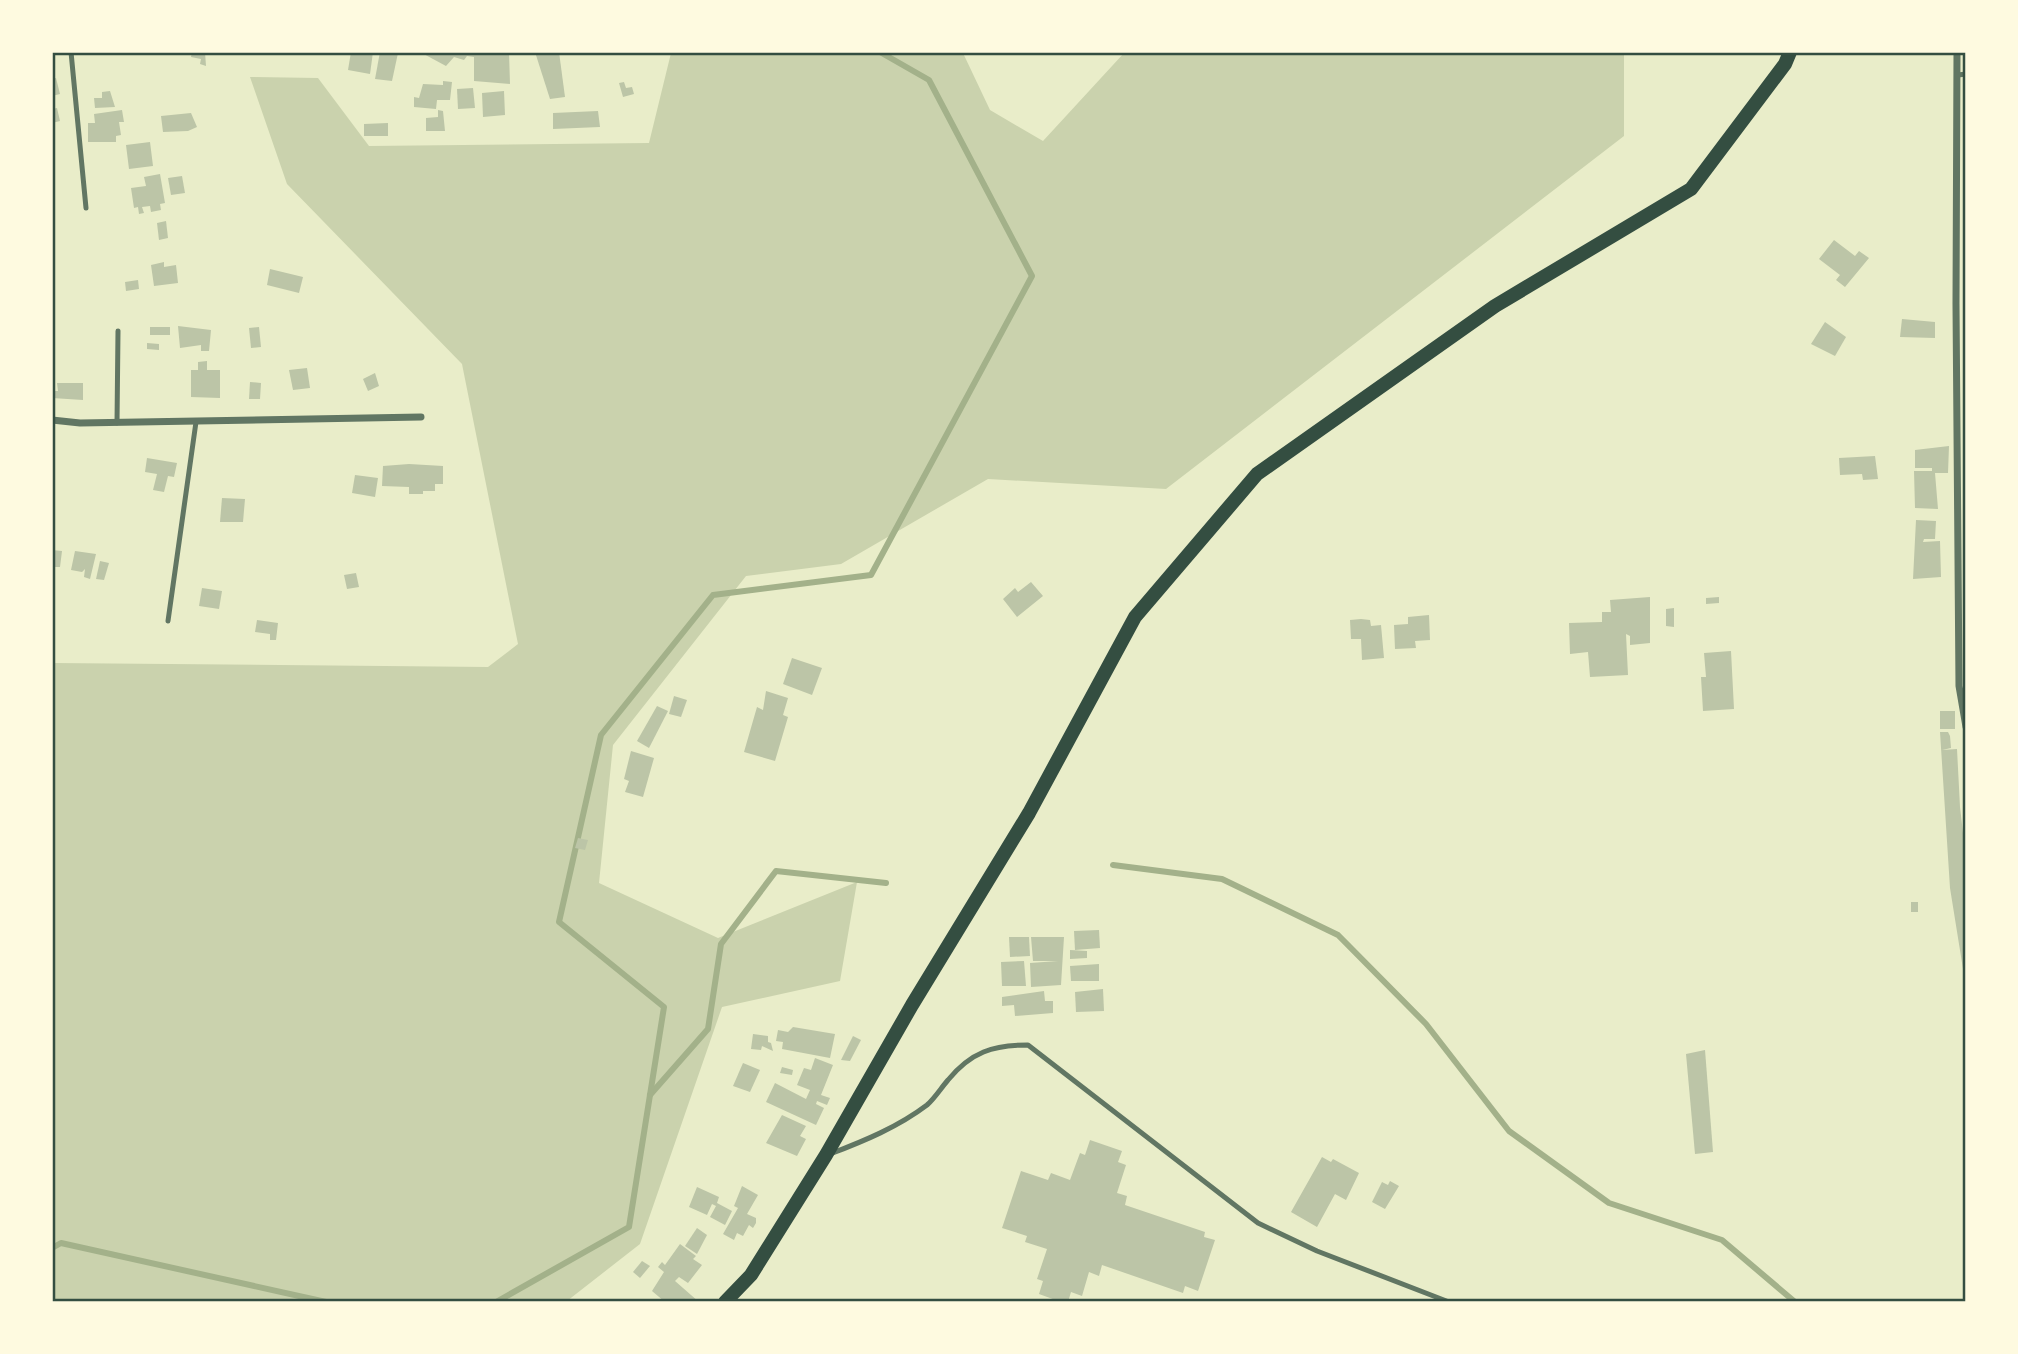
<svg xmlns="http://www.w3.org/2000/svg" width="2018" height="1354" font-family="'Fira Sans Condensed',sans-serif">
<rect width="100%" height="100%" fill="#e9edc9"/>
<polygon fill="#cad2ad" points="671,53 963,53 990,110 1043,141 1124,53 1624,53 1624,136 1166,489 988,479 841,564 746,576 613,745 599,883 718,938 857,882 840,981 722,1007 640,1244 567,1301 53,1302 53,663 488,667 518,644 462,364 287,184 250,77 318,78 369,146 649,143"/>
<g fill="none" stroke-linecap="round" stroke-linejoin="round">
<g stroke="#a3b18a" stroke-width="6">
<polyline points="1113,865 1222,879 1338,935 1426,1024 1509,1131 1609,1203 1722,1240 1795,1302"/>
<polyline points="650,1095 708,1029 721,944 776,871 886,883"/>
<polyline points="52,1248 61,1243 326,1302"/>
<polyline points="496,1302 629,1227 664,1007 559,922 601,735 713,595 871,575 1032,276 929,80 880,52"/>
</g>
</g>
<g fill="#bcc5a7">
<polygon points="192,52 205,52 206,66 200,64 201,59 191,57"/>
<polygon points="351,52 373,52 370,74 348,70"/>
<polygon points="380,52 398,53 392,81 375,79"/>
<polygon points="420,52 509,52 510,84 474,81 474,57 467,56 464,60 454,57 446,66"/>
<polygon points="535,52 559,52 565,97 550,99"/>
<polygon points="56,78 60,94 52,96 52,79"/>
<polygon points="443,81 452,82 450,100 437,100 436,109 414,107 414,97 419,98 423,84 443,85"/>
<polygon points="624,82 626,88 632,87 634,94 623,97 619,83"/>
<polygon points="473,88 475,108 458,109 457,89"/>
<polygon points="110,91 115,107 95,108 94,98 102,98 102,92"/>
<polygon points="504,91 505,115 483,117 482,93"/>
<polygon points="57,108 60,121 52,123 52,109"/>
<polygon points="122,110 124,122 119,122 121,135 116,136 116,142 88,142 88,123 95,123 94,114"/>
<polygon points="438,110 443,111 445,131 426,131 426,118 438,117"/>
<polygon points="598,111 600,127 553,129 553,113"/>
<polygon points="191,113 197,127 188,131 163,132 161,116"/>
<polygon points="388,123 388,136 364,136 364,124"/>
<polygon points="150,142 153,166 129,169 126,145"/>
<polygon points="160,174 165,203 160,204 161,210 151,212 150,206 142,207 144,213 139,214 138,207 134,208 131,188 146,186 144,177"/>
<polygon points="182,176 185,193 171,195 168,178"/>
<polygon points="166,221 168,238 159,240 157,223"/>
<polygon points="1834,240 1855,256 1859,251 1869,258 1845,287 1836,280 1840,275 1819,259"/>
<polygon points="164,262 164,267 176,265 178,283 154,286 151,265"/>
<polygon points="270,269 303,277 299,293 267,285"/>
<polygon points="138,280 139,289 126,291 125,282"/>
<polygon points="1902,319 1935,322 1935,338 1900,337"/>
<polygon points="1825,322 1846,337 1835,356 1811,344"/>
<polygon points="178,326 211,330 209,351 201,351 201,345 180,348"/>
<rect x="150" y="327" width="20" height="8"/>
<polygon points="259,327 261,347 251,348 249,328"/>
<polygon points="147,343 159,344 159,350 147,349"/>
<polygon points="207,361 207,370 220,370 220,398 191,397 191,370 198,370 198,362"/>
<polygon points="307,368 310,388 293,390 289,370"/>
<polygon points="375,373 379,386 368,391 363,379"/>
<polygon points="250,382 261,383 260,399 249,399"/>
<polygon points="57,383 83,383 83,400 52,398 52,391 58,391"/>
<polygon points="1949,446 1948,473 1935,473 1938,509 1915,508 1914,471 1932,471 1932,468 1915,468 1915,450"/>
<polygon points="1875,456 1878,479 1863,480 1862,474 1840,475 1839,458"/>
<polygon points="147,458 177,463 174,477 168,476 164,492 153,490 157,474 145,472"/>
<polygon points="409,464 443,466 443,484 435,484 435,491 423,491 423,494 409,494 409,487 382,486 383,466"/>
<polygon points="355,475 378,478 375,497 352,493"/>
<polygon points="222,498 245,499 243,522 220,522"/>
<polygon points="1916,520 1936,521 1935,539 1924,539 1923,542 1940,541 1941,577 1913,579"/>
<polygon points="52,550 62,551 60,567 52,567"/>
<polygon points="75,551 96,554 90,579 84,577 85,569 82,572 71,570"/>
<polygon points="100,561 109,563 104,580 96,579"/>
<polygon points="356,573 359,587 347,589 344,575"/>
<polygon points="1031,582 1043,596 1017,617 1003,599 1015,588 1018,592"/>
<polygon points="202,588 222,591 219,609 199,606"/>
<polygon points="1650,597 1650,643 1630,645 1630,636 1626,634 1628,675 1590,677 1588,652 1570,654 1569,623 1602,622 1602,612 1611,612 1610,600"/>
<polygon points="1719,597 1719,603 1706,604 1706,598"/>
<polygon points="1674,608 1674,627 1666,626 1666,609"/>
<polygon points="1429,615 1430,640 1415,641 1416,648 1395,649 1394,625 1408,624 1408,617"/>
<polygon points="1361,619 1370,620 1371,626 1381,625 1384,658 1362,660 1361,639 1351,639 1350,620"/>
<polygon points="257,620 278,623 276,640 270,640 270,634 255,632"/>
<polygon points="1731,651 1734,709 1703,711 1701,677 1706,677 1704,653"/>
<polygon points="792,658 822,668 812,695 783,684"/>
<polygon points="766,691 788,698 783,715 788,717 775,761 744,752 757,707 763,710"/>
<polygon points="674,696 687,700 681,717 669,714"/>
<polygon points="657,706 668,711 649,748 637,741"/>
<rect x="1940" y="711" width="15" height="18"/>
<polygon points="1940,732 1948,732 1950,736 1951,748 1942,750 1957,749 1960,807 1963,833 1966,833 1963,969 1950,888"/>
<polygon points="631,751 654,758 643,797 625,792 629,781 624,779"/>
<polygon points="578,838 588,840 585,850 575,848"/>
<rect x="1911" y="902" width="7" height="10"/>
<polygon points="1099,930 1100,948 1075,950 1074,931"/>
<polygon points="1009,937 1029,937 1030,956 1010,957"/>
<polygon points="1031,937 1064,937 1061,985 1031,987 1030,963 1058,961 1033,961"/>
<polygon points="1070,950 1087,951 1087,958 1070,959"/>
<polygon points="1024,961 1026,986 1002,986 1001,962"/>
<polygon points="1099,964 1099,981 1071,981 1070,966"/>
<polygon points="1103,989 1104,1011 1076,1012 1075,992"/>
<polygon points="1044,991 1045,1001 1053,1001 1053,1013 1015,1016 1014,1005 1002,1006 1002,997"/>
<polygon points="793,1027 835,1034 830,1058 782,1049 783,1042 776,1041 778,1030 788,1032"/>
<polygon points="753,1034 768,1036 768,1042 771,1043 773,1051 762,1046 761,1050 751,1049"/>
<polygon points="853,1036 861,1040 850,1061 841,1060"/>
<polygon points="1705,1050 1713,1152 1695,1154 1686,1054"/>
<polygon points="815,1058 833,1065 821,1095 830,1098 827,1105 817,1101 816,1104 824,1108 816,1125 766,1102 775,1083 806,1099 810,1090 797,1085 804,1068 811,1070"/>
<polygon points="743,1063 760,1070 750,1092 733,1086"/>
<polygon points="782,1067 793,1070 792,1075 780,1073"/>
<polygon points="782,1115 806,1126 800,1136 806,1139 797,1156 766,1143"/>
<polygon points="1090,1140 1122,1151 1118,1162 1126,1165 1117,1193 1127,1196 1125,1205 1205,1232 1204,1237 1215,1240 1198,1291 1185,1286 1183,1293 1102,1265 1099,1276 1089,1272 1082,1296 1071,1292 1068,1302 1061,1302 1039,1294 1043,1281 1037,1279 1047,1249 1025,1242 1027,1236 1002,1228 1021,1171 1048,1180 1051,1173 1070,1180 1080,1153 1085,1155"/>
<polygon points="1322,1157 1331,1162 1333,1159 1359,1173 1346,1200 1335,1194 1317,1227 1291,1212"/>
<polygon points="1390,1181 1399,1186 1385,1209 1372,1202 1382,1182 1388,1185"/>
<polygon points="742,1186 758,1195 747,1214 756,1218 756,1223 753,1228 749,1225 743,1236 737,1233 734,1240 723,1234 738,1208 734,1206"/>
<polygon points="697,1187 719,1197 717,1203 732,1211 725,1225 710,1217 716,1206 712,1204 707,1215 689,1207"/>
<polygon points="697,1228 707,1235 697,1254 685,1246"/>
<polygon points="680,1244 696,1256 693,1259 702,1265 688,1283 679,1277 675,1281 699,1302 665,1302 652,1291 664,1272 658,1267 662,1262 665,1265"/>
<polygon points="642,1261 650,1266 640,1278 633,1272"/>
</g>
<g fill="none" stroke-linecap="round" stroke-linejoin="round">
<g stroke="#617663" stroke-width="5">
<polyline points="71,52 86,208"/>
<polyline points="1958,75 1966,74"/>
<polyline points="117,423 118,331"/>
<polyline points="168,621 196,422"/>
<path d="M830 1154C864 1141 898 1127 927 1105 935 1098 941 1088 948 1080 971 1052 993 1045 1028 1045L1258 1223 1317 1251 1449 1302"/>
</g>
<g stroke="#617663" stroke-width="7">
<polyline points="1957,52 1956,304 1959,686 1966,727"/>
<polyline points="52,420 80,423 421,417"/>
</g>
<polyline stroke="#344e41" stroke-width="14" points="725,1302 751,1275 826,1155 912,1005 1029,813 1135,617 1257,474 1495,306 1691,189 1785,64 1790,52"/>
</g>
<rect width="2018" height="1354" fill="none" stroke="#fefae0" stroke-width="108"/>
<rect x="54" y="54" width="1910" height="1246" fill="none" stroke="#344e41" stroke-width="2.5"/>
</svg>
